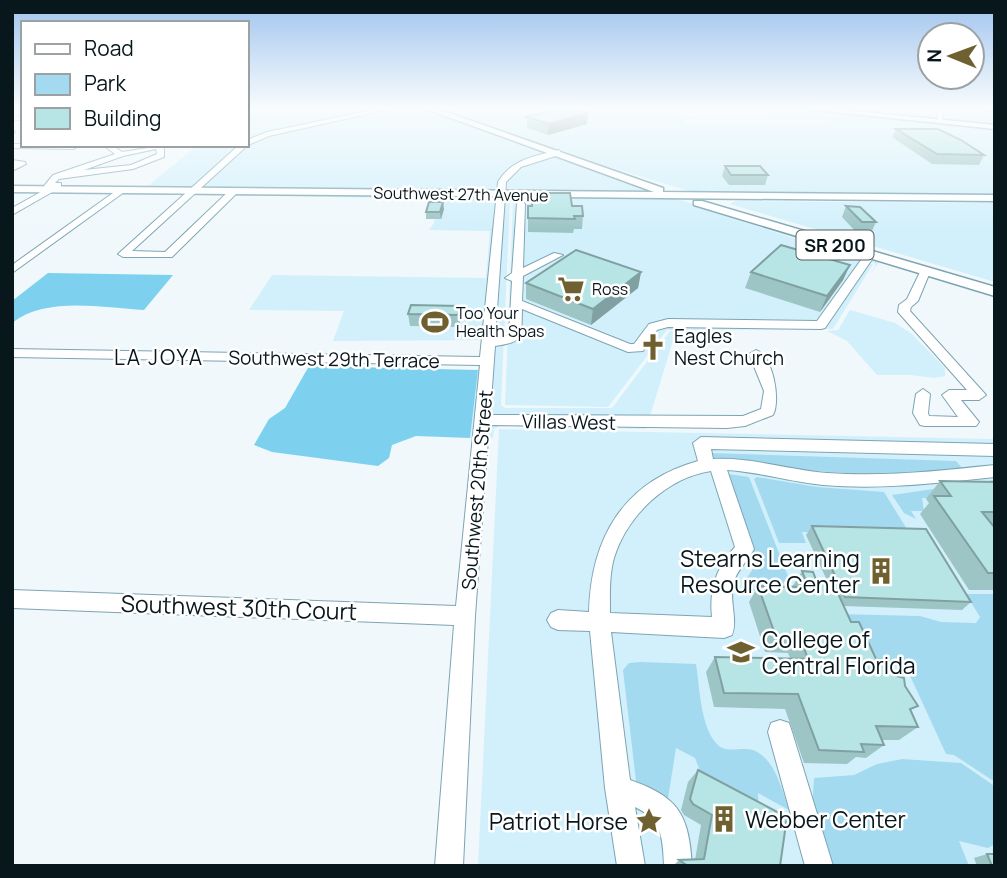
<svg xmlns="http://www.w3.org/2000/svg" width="1007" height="878" font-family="Manrope,sans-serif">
<rect width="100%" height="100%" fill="#f0f8fb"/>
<g fill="#d2f0fb" fill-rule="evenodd">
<polygon points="248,107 417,107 548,154 508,169 501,175 497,193 144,189 198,145 247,145"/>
<path d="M437 107H672L675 115H769L771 113 765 108 758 107H778L995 128V194L689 191 609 167ZM686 119 827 120 836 123H685L683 121Z"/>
<polygon points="820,107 935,107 939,119 852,110"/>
<polygon points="940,107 995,107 995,124 951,119"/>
<polygon points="552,155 643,189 643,191 505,190 505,182 514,169"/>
<polygon points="144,191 497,195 476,438 470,438 481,340 333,341 344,311 249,310 272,275 486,278 490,231 429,230 434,223 439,199 144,194"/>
<polygon points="503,195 671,197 880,261 869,276 876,265 874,263 682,202 873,264 833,329 667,330 608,407 505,405 513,202 510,202 501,405 505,408 612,408 670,331 676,331 646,429 499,426 494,429 493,438 488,438"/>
<polygon points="736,201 995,203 995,282 730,204"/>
<polygon points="850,310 895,323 912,334 945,368 945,376 934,378 911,375 877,375 847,341 827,331 838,330"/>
<polygon points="499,429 995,439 995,866 478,866"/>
</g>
<g fill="#a4daef">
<path d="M710 453 956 461 962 468C878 482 795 469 711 458Z"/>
<polygon points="728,474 749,477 788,576 778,592 750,591 746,579 755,566 744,559"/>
<polygon points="757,477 817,487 884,492 910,534 802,532 806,543 779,543 754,479"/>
<polygon points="995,480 995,499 922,498 924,511 911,511 916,519 904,513 892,495"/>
<polygon points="966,594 995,594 995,782 954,755 946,754 906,667 857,660 836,614 920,616 941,622 976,623 980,617"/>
<path d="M641 662 696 664C700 688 700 724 716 743 726 755 740 746 753 750 775 758 782 790 789 810L758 793 759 813 704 781 695 758 676 748 667 805 636 781 623 670 629 663Z"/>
<polygon points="902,759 961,763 993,785 995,844 988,848 959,841 969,866 828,866 812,812 814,778 854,775 877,764"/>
</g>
<g fill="#7dd1ef">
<path d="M48 273 173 275 144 310C102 308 47 296 12 323V301Z"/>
<polygon points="309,366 478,370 470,438 416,436 392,445 389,458 378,466 272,452 254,445 269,419 285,408"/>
</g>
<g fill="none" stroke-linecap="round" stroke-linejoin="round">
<defs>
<g id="minor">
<polygon points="387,107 399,107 269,136 248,145 132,251 165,252 231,189 237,189 237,193 172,257 123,257 118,254 239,145 247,145 247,140 267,132"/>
<polygon points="935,107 941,107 944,123 939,122"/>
<polygon points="972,107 995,107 995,111"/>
<rect x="12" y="116" width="11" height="4"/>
<polygon points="12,129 15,132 12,134"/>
<polygon points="12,144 75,145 77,147 73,149 12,148"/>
<path d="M103 145H112L122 152 167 145 164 147V157L133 169 59 179 55 183H61V187L12 215V208L46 189 44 186 53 175 115 154ZM156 149 157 154 131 165 84 170 123 156Z"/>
<path d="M559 150 562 154 521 167 506 182 495 338 509 335 512 281 505 278 512 273 517 204 521 201 525 204 523 268 554 253 563 255 523 276 522 301 630 344H634L649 324 668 319 817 321 866 253 875 255 825 328 821 329 668 327 657 330 643 351 628 352 522 309C521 337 525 342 495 346L490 415 743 416 761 409 764 391 749 354 756 350C773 356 781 400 773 415L745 426 727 428 489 425 475 616 463 866H435L454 625 12 608V590L456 606 480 365 12 357V349L480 357 498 182C511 159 536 156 559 150Z"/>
<polygon points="12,160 25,162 26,164 12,171 14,165"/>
<polygon points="120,188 127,190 12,273 12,265"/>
<polygon points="921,270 930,272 918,301 911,307 910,311 986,395 979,400 961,400 979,422 976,426 925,426 920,425 913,413 916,394 923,389 930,394 928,413 929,416 958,417 942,395 949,390 967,390 898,312 899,305 907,299"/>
<path d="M701 437 995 444V456L711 449 713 459C752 457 789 470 827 473 884 477 938 471 995 465V477C937 483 882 490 823 485 791 482 760 472 727 470L754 549C748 561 737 569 733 584 729 600 738 620 732 635L724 638 611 632 630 780C679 797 689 815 692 866H664C663 838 662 820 635 807L645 866H617L605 788 590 631 558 630 551 627 547 620 551 613 558 610 589 612C591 538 623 482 698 461L693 443ZM711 471 735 547C716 567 709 591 712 617L610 613C610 595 609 576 614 558 627 516 666 478 711 471Z"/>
<polygon points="780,720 789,723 792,732 833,866 805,866 768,732 771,723"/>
</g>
<g id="major">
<polygon points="421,107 432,107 663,188 663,192 995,195 995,201 12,192 12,186 654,192"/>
<polygon points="787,107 815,107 995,125 995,129"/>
<polygon points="694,201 702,201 995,287 995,296 694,205"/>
</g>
</defs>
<use href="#minor" stroke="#7da4b3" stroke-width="2"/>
<use href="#major" stroke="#7da4b3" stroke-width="3"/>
<use href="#minor" fill="#fff" fill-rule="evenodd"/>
<use href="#major" fill="#fff" fill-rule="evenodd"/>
</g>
<g fill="#9dc5c6">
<polygon points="588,113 587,124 548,135 527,128 527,117"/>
<polygon points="896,129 984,155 979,165 932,164 892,137"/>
<polygon points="725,166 768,175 765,185 729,185 722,176"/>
<polygon points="532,193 572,206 583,216 582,229 574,229 573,233 528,232 528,206 531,206"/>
<polygon points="846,206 876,222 871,233 857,233 842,217"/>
<polygon points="444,209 441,219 426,219 426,212"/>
<polygon points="850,265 843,280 820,312 745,288 751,272"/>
<polygon points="641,272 638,288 591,325 526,299 526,283"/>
<polygon points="460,306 460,318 459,327 410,326 408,314"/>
<polygon points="940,481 995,482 995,590 969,590 920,514 929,503 926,499"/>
<polygon points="812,526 971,602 962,610 844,606 851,622 911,711 918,727 899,740 882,740 884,745 866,758 856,757 847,764 804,763 785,709 714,707 706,672 715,657 790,658 788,653 765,652 749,602 758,586 792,587 802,571 831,589 806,535"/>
<polygon points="698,770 780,866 673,866 679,860 695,860 701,825 684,815 681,810 688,782"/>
<polygon points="987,854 995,866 977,866 974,858"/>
</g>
<g fill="#80a0a1">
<polygon points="588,113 587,124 548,135 549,124"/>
<polygon points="443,202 444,209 441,219 440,212"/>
<polygon points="850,265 843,280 820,312 827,296"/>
<polygon points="641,272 638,288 591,325 593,309"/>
<polygon points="460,306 460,318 459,327 458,315"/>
</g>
<g fill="#b7e5e6" stroke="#80a0a1" stroke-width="2">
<polygon points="565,107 588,113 549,124 527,117"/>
<polygon points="896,129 938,129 961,140 984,155 937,154"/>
<polygon points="725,166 760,166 768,175 731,175"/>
<polygon points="532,193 570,193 572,206 582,206 583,216 574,216 575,219 528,218 528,206 532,206"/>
<polygon points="429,202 443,202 440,212 426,212"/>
<polygon points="846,206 860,207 876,222 862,222"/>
<polygon points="781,245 850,265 827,296 751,272"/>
<polygon points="576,250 641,272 593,309 526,283"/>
<polygon points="411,305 460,306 458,315 408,314"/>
<polygon points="940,481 995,482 995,512 982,512 995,528 995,573 988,573 934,496 951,496"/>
<polygon points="812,526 926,529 971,602 845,597"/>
<polygon points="802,571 813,572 817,582 827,582 830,589 836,589 851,622 859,622 876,659 885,659 893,675 904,678 905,686 918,706 910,709 918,727 876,726 884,745 861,744 864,752 819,750 798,694 724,693 715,657 808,659 800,637 776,637 758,586 801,587 798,580 806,581"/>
<polygon points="698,770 787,817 780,866 688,866 679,860 704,859 712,815 693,804 690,799"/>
<polygon points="987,854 995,854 995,866 992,866"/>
</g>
<linearGradient id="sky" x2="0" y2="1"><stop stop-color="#a0c4ee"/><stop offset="0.47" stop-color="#f8fcfd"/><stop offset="1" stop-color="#f8fcfd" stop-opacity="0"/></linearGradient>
<rect width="1007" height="230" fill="url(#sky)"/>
<defs>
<symbol id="supermarket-bare" viewBox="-9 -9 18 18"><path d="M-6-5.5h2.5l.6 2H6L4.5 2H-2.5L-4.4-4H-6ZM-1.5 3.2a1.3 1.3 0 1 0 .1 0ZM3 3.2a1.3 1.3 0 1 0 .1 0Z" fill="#6f612f" stroke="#fff" stroke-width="2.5" paint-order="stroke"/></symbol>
<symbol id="stadium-bare" viewBox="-9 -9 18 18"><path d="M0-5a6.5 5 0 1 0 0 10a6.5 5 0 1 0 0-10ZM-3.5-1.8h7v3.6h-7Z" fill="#6f612f" stroke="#fff" stroke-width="2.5" paint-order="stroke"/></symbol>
<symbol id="church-bare" viewBox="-9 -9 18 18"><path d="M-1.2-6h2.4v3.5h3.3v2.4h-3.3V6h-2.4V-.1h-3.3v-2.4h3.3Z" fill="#6f612f" stroke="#fff" stroke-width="2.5" paint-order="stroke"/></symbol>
<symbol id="building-bare" viewBox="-9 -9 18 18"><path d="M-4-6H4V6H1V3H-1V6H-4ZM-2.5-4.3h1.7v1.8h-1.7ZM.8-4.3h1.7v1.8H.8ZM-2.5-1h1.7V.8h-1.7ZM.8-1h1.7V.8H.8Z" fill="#6f612f" stroke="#fff" stroke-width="2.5" paint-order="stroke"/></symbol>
<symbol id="university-bare" viewBox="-9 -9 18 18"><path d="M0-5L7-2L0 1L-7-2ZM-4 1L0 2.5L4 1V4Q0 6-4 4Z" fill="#6f612f" stroke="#fff" stroke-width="2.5" paint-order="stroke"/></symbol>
<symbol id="sight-bare" viewBox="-9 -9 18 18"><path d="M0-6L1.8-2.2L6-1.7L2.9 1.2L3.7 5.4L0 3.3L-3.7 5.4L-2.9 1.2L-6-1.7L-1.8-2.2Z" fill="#6f612f" stroke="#fff" stroke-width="2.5" paint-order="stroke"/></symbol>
</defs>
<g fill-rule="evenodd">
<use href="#supermarket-bare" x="552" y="270" width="38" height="38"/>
<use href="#stadium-bare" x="416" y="303" width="38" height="38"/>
<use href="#church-bare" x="634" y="328" width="38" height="38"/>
<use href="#building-bare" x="862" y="552" width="38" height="38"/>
<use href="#university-bare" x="722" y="633" width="38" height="38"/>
<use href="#building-bare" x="705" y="800" width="38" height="38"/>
<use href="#sight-bare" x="630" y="802" width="38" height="38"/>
</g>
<g text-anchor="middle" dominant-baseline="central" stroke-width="5" stroke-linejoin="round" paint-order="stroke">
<g font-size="16" fill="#08171c" stroke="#fff">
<text transform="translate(461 194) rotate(1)">Southwest 27th Avenue</text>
</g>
<g font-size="16" fill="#08171c" stroke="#fff" text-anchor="start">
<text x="592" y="289">Ross</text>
<text x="456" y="313">Too Your<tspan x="456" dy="18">Health Spas</tspan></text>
</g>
<rect fill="#fff" stroke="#525d60" stroke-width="2" x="796.5" y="230.5" width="77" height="29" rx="5"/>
<g font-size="18" font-weight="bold" fill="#08171c">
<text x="835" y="245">SR 200</text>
</g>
<g font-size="19" fill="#08171c" stroke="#fff" text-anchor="start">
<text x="674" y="336">Eagles<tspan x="674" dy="22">Nest Church</tspan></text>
</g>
<g font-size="19" fill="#08171c" stroke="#fff">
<text transform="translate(334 359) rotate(1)">Southwest 29th Terrace</text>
<text transform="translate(569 422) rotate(1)">Villas West</text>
<text transform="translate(477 490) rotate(-85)">Southwest 20th Street</text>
</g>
<g font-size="21" letter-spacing="2" fill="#08171c" stroke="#fff">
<text x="159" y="357">LA JOYA</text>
</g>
<g font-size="23" fill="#08171c" stroke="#fff" text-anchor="end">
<text x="860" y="558">Stearns Learning<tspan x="860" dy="26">Resource Center</tspan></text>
<text x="762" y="639" text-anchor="start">College of<tspan x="762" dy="26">Central Florida</tspan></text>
<text x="745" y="819" text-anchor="start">Webber Center</text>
<text x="628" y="821">Patriot Horse</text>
</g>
<g font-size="23" fill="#08171c" stroke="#fff">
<text transform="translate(239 607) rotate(2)">Southwest 30th Court</text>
</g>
</g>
<rect width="1007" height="878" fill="none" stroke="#08171c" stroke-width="28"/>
<rect x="21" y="21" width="228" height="126" fill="#ffffff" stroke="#9ca2a4" stroke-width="2"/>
<rect x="35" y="44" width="35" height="10" fill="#ffffff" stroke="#9ca2a4" stroke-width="2"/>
<text x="84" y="56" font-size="21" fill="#08171c">Road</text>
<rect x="35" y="74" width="35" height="21" fill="#a4daef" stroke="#9ca2a4" stroke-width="2"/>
<text x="84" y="91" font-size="21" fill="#08171c">Park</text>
<rect x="35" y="108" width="35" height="21" fill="#b7e5e6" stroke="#9ca2a4" stroke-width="2"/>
<text x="84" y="126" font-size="21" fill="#08171c">Building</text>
<g transform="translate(951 56) rotate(271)"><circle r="33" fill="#ffffff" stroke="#9ca2a4" stroke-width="2"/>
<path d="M0-5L12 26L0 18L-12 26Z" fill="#6f612f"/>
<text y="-10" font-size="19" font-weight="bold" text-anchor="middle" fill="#08171c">N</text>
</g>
</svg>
